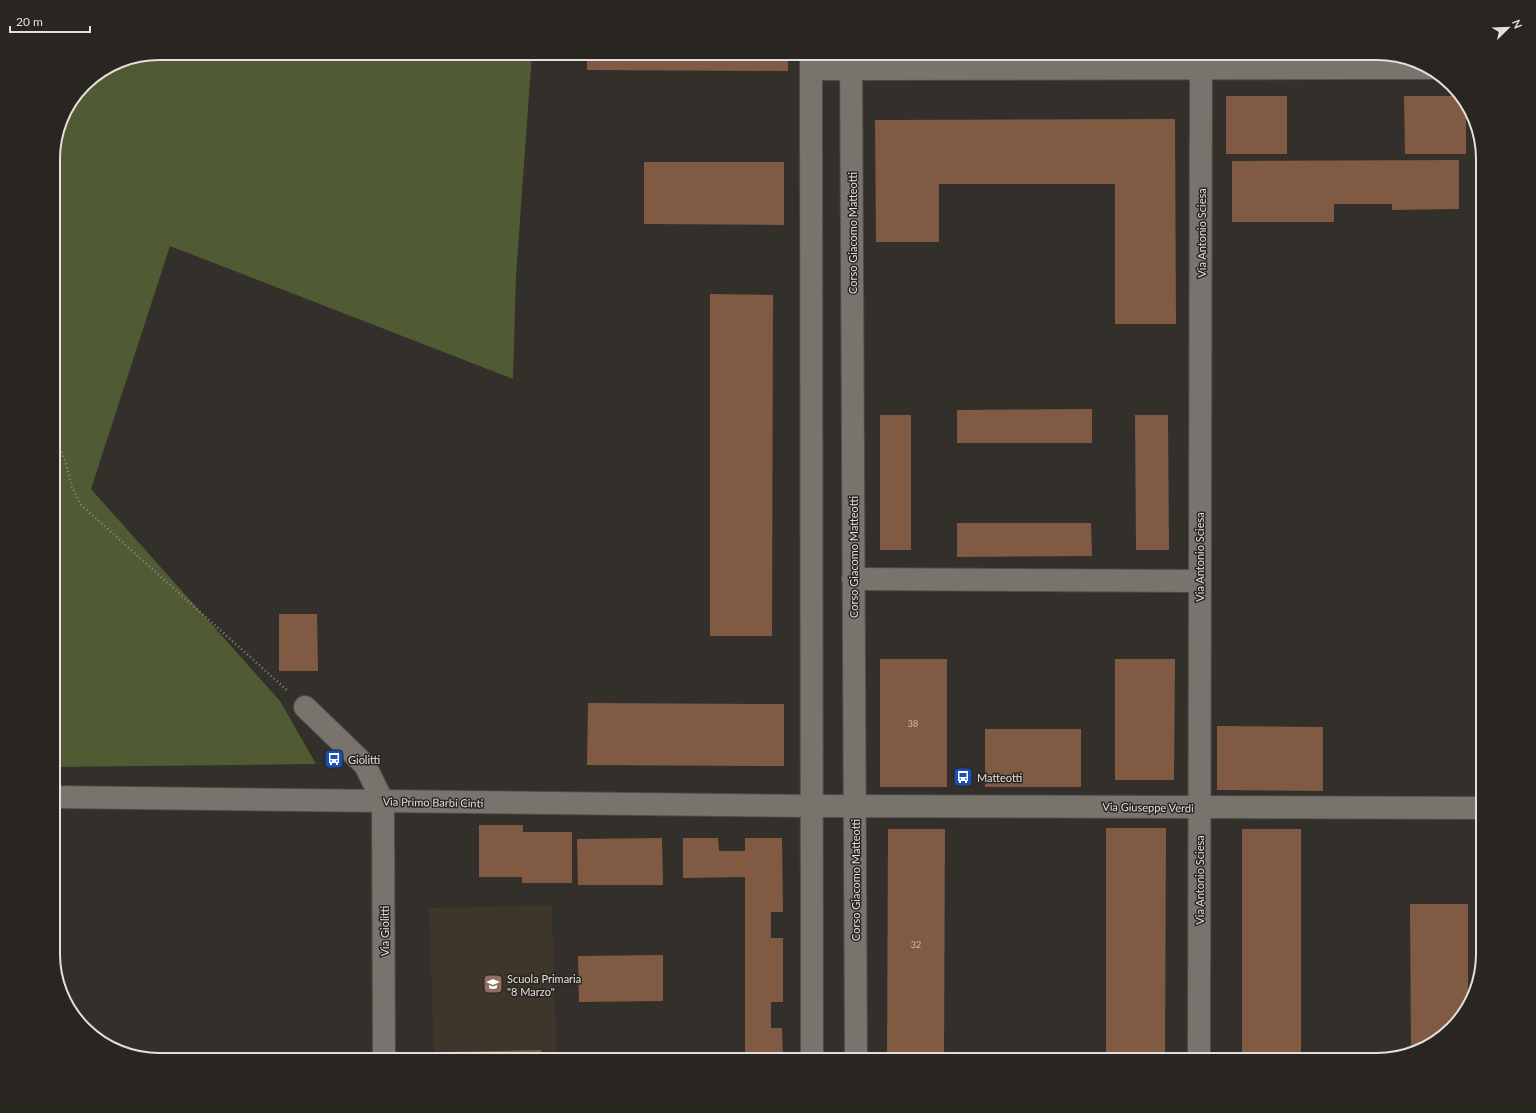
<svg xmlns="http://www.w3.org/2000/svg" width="1536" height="1113" font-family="Lato,sans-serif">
<rect width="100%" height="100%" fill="#332f2a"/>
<polygon fill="#3e352b" points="552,905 557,1060 434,1060 429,908"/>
<polygon fill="#515b33" points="159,53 532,53 516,275 513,379 170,246 91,489 280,701 316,764 53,767 53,153 61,118 84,84 119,61"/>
<g fill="#805a43">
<polygon points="587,53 788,53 788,71 587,70"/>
<rect x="1226" y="96" width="61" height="58"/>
<polygon points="1404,96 1459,96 1466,104 1466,154 1405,154"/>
<polygon points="1175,119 1176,324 1115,324 1115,184 939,184 939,242 876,242 875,120"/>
<polygon points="1459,160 1459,209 1392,210 1392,204 1334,204 1334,222 1232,222 1232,161"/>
<polygon points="644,162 784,162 784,225 644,224"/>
<polygon points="710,294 773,295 772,636 710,636"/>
<polygon points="1092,409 1092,443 957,443 957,410"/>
<rect x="880" y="415" width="31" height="135"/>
<polygon points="1135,415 1168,415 1169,550 1136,550"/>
<polygon points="957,523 1091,523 1092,556 957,557"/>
<polygon points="279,614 317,614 318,671 279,671"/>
<rect x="880" y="659" width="67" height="128"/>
<polygon points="1115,659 1175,659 1174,780 1115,780"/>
<polygon points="588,703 784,704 784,766 587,765"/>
<polygon points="1217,726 1323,727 1323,791 1217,790"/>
<rect x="985" y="729" width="96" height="58"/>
<polygon points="479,825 523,825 523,832 572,832 572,883 522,883 522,877 479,877"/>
<polygon points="1106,828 1166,828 1165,1060 1106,1060"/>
<polygon points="888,829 945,829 944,1060 887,1060"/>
<rect x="1242" y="829" width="59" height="231"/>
<polygon points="662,838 663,885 578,885 577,839"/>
<polygon points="683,838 718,838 719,851 745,851 745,838 782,838 783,912 771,912 771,938 783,938 783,1002 771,1002 771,1028 782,1028 783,1060 745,1060 745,877 683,878"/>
<polygon points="1410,904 1468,904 1468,1005 1461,1018 1424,1049 1411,1052"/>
<polygon points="663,955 663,1001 579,1002 578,956"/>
<polygon points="541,1050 541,1060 442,1060 442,1052"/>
</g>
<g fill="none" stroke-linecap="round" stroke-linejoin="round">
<defs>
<g id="minor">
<polyline points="811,53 812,1060"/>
<polyline points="851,53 856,1060"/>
<polyline points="811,69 1429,68"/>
<polyline points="853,579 1199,581"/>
<polyline points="305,707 365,765 383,802 384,1060"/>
<polyline points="53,797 812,806 1483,808"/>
<polyline points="1199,1060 1201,53"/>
</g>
</defs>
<use href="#minor" stroke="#4f4b47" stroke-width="24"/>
<polyline stroke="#8c8985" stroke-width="2.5" stroke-dasharray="1 3" stroke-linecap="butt" points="53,434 65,460 72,487 81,505 288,691"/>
<use href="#minor" stroke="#78736d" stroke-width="22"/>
</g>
<defs>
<symbol id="bus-square" viewBox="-11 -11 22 22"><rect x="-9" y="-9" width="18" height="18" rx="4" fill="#1a4fb4" stroke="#292521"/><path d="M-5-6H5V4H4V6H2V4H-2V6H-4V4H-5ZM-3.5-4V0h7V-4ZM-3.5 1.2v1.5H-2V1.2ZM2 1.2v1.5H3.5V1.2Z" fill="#fff"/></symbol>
<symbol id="school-square" viewBox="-11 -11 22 22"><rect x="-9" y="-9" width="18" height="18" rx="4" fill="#8d6e63" stroke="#292521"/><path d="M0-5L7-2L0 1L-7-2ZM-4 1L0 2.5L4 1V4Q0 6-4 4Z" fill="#fff"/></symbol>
</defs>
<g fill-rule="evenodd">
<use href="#bus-square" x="323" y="748" width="22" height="22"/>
<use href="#bus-square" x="952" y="766" width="22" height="22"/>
<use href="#school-square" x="482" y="973" width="22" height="22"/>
</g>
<g text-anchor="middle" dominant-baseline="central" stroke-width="3" stroke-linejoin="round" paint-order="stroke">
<g font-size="9" fill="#cabeb6">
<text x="913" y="723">38</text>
<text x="916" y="944">32</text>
</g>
<g font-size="11" fill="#e2dfdc" stroke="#292521">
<text transform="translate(852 233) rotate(-90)">Corso Giacomo Matteotti</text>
<text transform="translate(1201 233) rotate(-90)">Via Antonio Sciesa</text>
<text transform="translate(853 557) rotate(-90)">Corso Giacomo Matteotti</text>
<text transform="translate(1199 557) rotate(-90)">Via Antonio Sciesa</text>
<text transform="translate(433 802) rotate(1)">Via Primo Barbi Cinti</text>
<text transform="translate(1148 807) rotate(1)">Via Giuseppe Verdi</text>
<text transform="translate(855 880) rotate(-90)">Corso Giacomo Matteotti</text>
<text transform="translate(1199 880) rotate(-90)">Via Antonio Sciesa</text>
<text transform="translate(384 931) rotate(-90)">Via Giolitti</text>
</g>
<g font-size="11" fill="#e2dfdc" stroke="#292521" text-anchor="start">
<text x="348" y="759">Giolitti</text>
<text x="977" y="777">Matteotti</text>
<text x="507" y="978">Scuola Primaria<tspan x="507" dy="13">"8 Marzo"</tspan></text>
</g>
</g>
<path d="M0 0H1536V1113H0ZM159 60H1377A99 99 0 0 1 1476 159V954A99 99 0 0 1 1377 1053H159A99 99 0 0 1 60 954V159A99 99 0 0 1 159 60Z" fill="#292521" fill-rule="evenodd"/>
<path fill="none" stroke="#e2dfdc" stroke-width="2" d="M159 60H1377A99 99 0 0 1 1476 159V954A99 99 0 0 1 1377 1053H159A99 99 0 0 1 60 954V159A99 99 0 0 1 159 60Z"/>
<g transform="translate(1508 28) rotate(67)" stroke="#292521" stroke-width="3" paint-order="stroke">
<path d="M0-3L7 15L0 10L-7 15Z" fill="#e2dfdc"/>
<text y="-6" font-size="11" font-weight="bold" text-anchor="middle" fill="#e2dfdc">N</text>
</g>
<path d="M10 26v6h80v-6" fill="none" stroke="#e2dfdc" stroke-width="2"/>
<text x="16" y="26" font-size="12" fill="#e2dfdc" stroke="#292521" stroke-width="3" paint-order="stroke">20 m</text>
</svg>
